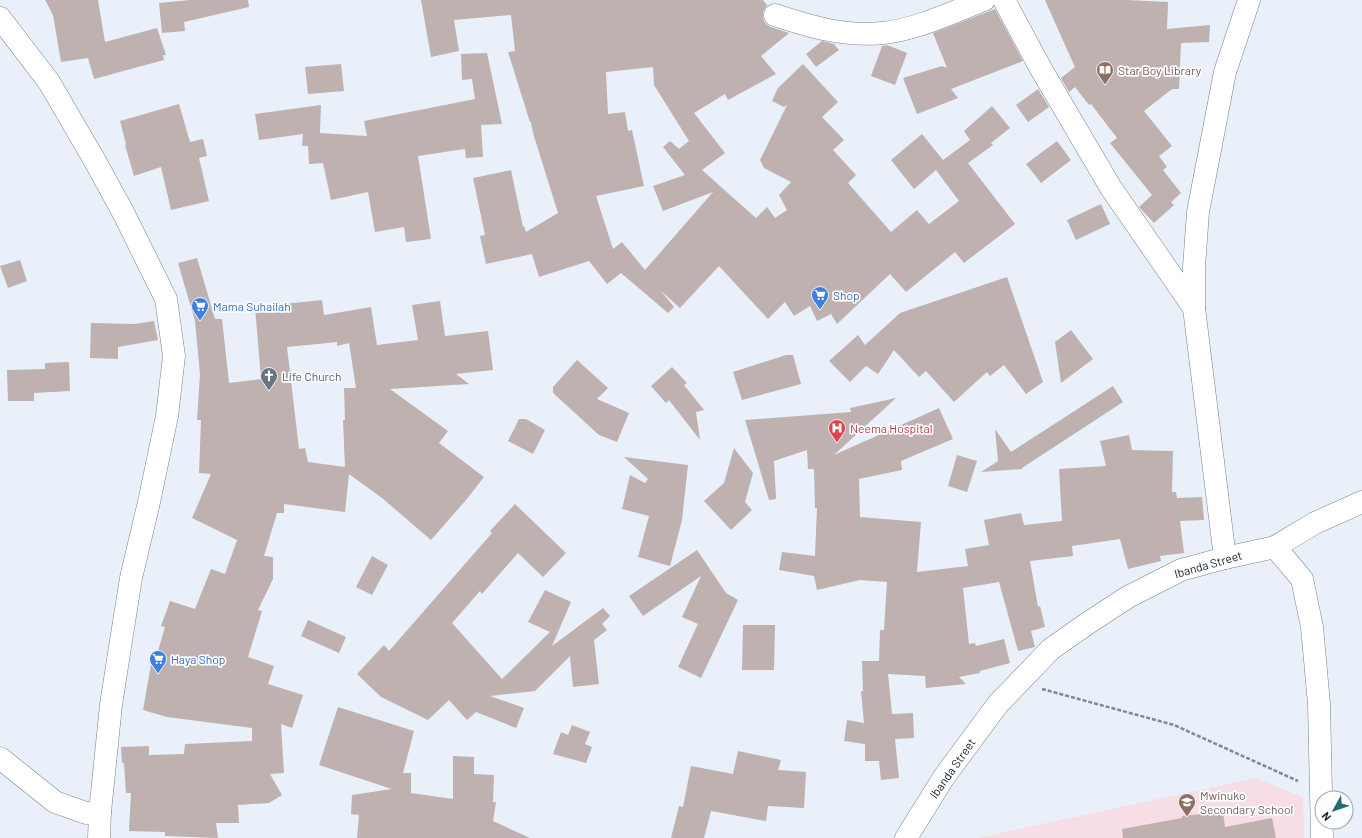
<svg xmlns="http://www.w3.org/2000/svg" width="1362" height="838" font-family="Barlow,sans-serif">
<rect width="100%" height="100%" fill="#e9f0fa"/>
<polygon fill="#f7dee6" points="1256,778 1303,797 1304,838 977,838"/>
<g fill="#bfb1af" fill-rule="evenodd">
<polygon points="45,0 98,0 105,42 157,28 166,55 163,55 164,60 94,79 88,58 61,62 53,15"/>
<polygon points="190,0 248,0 249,7 184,22 185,31 162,33 159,3"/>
<path d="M421 0H763L767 5 763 12V18L765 23 771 27 789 33 761 56 776 74 728 100 725 94 694 113 725 153 702 170 756 218 767 207 775 218 787 210 779 195 791 182 764 168 760 160 787 105 784 107 772 101 778 88 803 64 838 102 822 117 844 140 833 150 856 175 848 183 891 232 917 210 929 224 959 201 936 170 914 189 891 160 922 134 943 160 970 140 964 131 992 106 1010 128 991 143 993 145 968 163 1015 224 964 263 955 252 906 292 890 274 837 324 831 314 817 321 810 306 794 316 785 302 768 319 719 266 680 308 661 291 674 307 668 313 621 273 607 284 589 261 539 277 532 254 486 264 480 236 485 235 473 178 511 170 523 227 524 226 526 232 558 213 533 133 531 122H530L508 52 515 51 511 15 454 20 459 51 431 57ZM653 67 654 85 689 141 679 149 670 141 663 147 685 175 653 186 663 211 713 192 645 270 622 242 613 249 596 196 644 186 632 130 628 131 625 112 608 114 606 72Z"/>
<polygon points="1045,0 1126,0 1168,2 1167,29 1210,25 1209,42 1181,43 1179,89 1172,89 1144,111 1172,146 1159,156 1167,167 1163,170 1181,193 1171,202 1174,205 1154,223 1139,207 1152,195 1110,143 1117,138 1091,104 1089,105 1075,87 1069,92 1061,78 1075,67 1065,45 1067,44 1065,45"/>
<polygon points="995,9 1023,61 951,89 958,98 917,114 903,78 942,66 947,68 933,33"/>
<polygon points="822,41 834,44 839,50 816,67 806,54"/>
<polygon points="887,45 907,53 895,85 871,76 882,46"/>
<polygon points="487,53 502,124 481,125 483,157 466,158 465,149 418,156 431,239 406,242 404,227 375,232 368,192 331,200 323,163 309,164 308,146 302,146 303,134 259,140 255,114 321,105 320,133 367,136 364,121 475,99 472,79 462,80 461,54"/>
<polygon points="341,64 344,91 308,94 305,67"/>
<polygon points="1038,89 1049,107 1028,122 1016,105"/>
<polygon points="179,104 190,142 203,139 207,156 199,158 209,201 171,210 161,167 134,176 125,145 126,144 120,121"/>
<polygon points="1057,141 1071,160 1041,183 1026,164"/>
<polygon points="1101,204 1110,224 1076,240 1067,220"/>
<path d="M197 258 215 319H222L229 383 261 379 255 307 322 300 324 315 371 307 377 345 418 340 412 305 440 301 445 336 488 331 493 370 456 374 469 384 390 389 448 431 439 443 484 477 466 500 431 540 382 498 349 474 345 512 284 504V513H277L264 556 273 557V579L258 610 262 611 248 657 274 666 268 684 303 695 292 728 281 724 284 773 270 774 282 795 269 803 238 805 239 823H216L218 838 165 836V832L129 831 131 793H126L124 763H122L121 747 149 746V755L184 754 185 744 252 741V728L167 717 143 710 151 665H154L165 627 161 626 170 601 195 609 211 569 225 574 237 540 192 518 211 474 199 473 201 420H197L200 374 195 321 178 263ZM337 342V346L349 343 356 388H344L345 420H343L345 467 308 462 305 448 299 449 287 347Z"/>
<polygon points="20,260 27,281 8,288 0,266"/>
<polygon points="1007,277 1043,382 1026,394 1004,365 990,376 987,372 954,402 926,371 919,377 894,350 878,374 866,366 850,382 829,361 858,335 865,345 900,313"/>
<polygon points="154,321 158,340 118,347 118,359 90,358 91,323 134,324"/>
<polygon points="1071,330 1093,359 1061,383 1055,342"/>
<polygon points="786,355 793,355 801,384 742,400 733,372"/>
<polygon points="577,360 608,388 597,399 629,413 617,442 599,435 553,393 553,387"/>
<polygon points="69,362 70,391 34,393 34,401 8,401 7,370 45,369 45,363"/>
<polygon points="672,367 687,383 684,385 704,410 696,412 700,440 669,400 666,403 651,386"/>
<polygon points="1113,386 1123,402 1022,468 1023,469 981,472 998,461 995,429 1011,452"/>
<polygon points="896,398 834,455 939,408 953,439 901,461 902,470 859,479 860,517 921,522 917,572 968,566 965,549 989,545 984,520 1021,513 1024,525 1062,521 1059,469 1106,466 1100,441 1129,435 1132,450 1173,451 1172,492 1176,492 1177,498 1202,497 1204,520 1180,521 1184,553 1160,556 1161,561 1128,569 1120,539 1072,546 1073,556 1030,561 1038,607 1040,606 1045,627 1031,631 1035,647 1018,651 999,582 963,588 969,644 975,643 976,646 1004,639 1010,663 980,671 980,673 959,677 966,684 926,688 925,676 888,674 892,714 913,713 914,738 895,739 899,778 881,780 879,761 865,761 865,744 844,741 847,720 864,723 861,691 863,691 862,661 879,661 880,630 884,630 887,582 860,580 817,590 814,576 779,570 782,552 815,556 817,508 815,508 814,469 808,469 807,450 774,461 776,499 769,500 745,420 851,412 850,408"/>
<polygon points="519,419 526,419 545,430 533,454 508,441"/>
<polygon points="734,448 753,473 745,502 752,510 731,530 704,501 724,483"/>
<polygon points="957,455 977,461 967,492 948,486"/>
<polygon points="624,457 688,465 682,520 670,566 638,557 649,516 622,509 630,475 645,483 648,479"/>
<polygon points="515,504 566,553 543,577 518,553 482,594 480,591 452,623 502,679 550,632 528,622 545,590 571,602 552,646 603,608 610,616 602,624 607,630 594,640 599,684 573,687 570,656 535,691 490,696 524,708 516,728 476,712 467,720 449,700 428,720 381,697 357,674 384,645 389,651 492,533 490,531"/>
<polygon points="697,550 726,593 738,600 701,678 678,667 698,624 682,617 701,576 643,616 629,596"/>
<polygon points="372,556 388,565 372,595 356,587"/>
<polygon points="308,620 346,637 339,653 301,636"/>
<polygon points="743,625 775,625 774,670 742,670"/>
<polygon points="338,707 414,731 403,773 411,773 411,793 453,799 453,756 474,757 474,774 494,775 493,802 496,802 493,821 530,838 357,838 359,815 351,814 352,795 392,789 319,765"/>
<polygon points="572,725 590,732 585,744 592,747 586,763 553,754 561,732 568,735"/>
<polygon points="738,751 781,760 778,770 806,772 804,808 768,806 766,821 711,811 704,838 671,838 679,806 683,807 691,766 733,774"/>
<polygon points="1223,812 1225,827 1272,818 1276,838 1123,838 1122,829 1182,818 1182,816"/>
</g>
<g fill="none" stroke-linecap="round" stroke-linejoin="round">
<defs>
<g id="minor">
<polyline points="1004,0 1041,69 1111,188 1194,308"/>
<path d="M775 15C811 27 845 37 883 33 915 30 953 12 984 0"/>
<polyline points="0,18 49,82 95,161 124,214 166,299 174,356 167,416 149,502 131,578 120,647 111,705 100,812 99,838"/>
<polyline points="1275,547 1315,523 1362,502"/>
<polyline points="1225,558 1194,308 1194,267 1198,212 1225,72 1249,0"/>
<polyline points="0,758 55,802 86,813 100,812"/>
<polyline points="906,838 944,777 998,704 1051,649 1088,623 1128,597 1181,570 1225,558 1275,547 1302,579 1312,627 1319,704 1322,838"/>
</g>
</defs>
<use href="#minor" stroke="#7b828b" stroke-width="23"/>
<polyline stroke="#83878e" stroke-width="2.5" stroke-dasharray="4 2" stroke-linecap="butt" points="1042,689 1174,725 1298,781"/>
<use href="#minor" stroke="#fff" stroke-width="22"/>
</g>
<defs>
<symbol id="library-pin" viewBox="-11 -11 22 30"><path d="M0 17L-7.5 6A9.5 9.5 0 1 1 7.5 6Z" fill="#8d6e63" stroke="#fbfdff"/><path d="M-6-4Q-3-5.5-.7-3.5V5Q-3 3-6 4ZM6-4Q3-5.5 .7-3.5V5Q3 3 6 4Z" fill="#fff"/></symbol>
<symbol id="supermarket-pin" viewBox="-11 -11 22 30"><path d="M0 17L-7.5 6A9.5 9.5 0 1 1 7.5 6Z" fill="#3f7fe0" stroke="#fbfdff"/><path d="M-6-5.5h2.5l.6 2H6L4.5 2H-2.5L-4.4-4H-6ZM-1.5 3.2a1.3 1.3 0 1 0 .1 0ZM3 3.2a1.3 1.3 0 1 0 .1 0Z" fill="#fff"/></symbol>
<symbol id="church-pin" viewBox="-11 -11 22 30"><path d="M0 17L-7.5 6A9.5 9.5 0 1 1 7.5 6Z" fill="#6b7280" stroke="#fbfdff"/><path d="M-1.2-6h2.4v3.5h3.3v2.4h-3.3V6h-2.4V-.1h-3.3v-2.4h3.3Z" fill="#fff"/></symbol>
<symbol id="hospital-pin" viewBox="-11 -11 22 30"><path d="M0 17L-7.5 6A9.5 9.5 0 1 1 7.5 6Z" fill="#e0444e" stroke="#fbfdff"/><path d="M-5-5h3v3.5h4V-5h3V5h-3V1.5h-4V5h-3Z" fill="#fff"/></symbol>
<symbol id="school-pin" viewBox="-11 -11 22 30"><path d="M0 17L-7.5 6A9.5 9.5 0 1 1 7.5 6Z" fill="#8d6e63" stroke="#fbfdff"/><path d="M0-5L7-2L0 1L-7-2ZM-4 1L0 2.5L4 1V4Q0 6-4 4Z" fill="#fff"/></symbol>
</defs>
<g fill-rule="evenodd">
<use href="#library-pin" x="1095" y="60" width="20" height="27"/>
<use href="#supermarket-pin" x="810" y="285" width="20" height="27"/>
<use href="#supermarket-pin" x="190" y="296" width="20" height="27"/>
<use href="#church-pin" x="259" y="366" width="20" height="27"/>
<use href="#hospital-pin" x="827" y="418" width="20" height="27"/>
<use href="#supermarket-pin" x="148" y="649" width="20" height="27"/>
<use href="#school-pin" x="1177" y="792" width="20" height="27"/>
</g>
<g text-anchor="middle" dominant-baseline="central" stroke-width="3.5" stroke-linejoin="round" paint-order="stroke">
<g font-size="12" fill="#785e54" stroke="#fbfdff" text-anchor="start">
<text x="1118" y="70">Star Boy Library</text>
<text x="1200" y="795">Mwinuko<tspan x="1200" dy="14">Secondary School</tspan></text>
</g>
<g font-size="12" fill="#366cbe" stroke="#fbfdff" text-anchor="start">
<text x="833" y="295">Shop</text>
<text x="213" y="306">Mama Suhailah</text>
<text x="171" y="659">Haya Shop</text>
</g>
<g font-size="12" fill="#5b616d" stroke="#fbfdff" text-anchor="start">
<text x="282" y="376">Life Church</text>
</g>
<g font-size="12" fill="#be3a42" stroke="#fbfdff" text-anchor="start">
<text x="850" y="428">Neema Hospital</text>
</g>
<g font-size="12" fill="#1d1f23" stroke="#fbfdff">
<text transform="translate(1208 564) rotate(-16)">Ibanda Street</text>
<text transform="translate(952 768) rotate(-55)">Ibanda Street</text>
</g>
</g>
<g transform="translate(1334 810) rotate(230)"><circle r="19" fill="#fbfdff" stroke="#a2a4a7"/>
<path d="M0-3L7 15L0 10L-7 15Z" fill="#216d6a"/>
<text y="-6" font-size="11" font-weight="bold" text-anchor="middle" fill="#1d1f23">N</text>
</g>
</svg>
